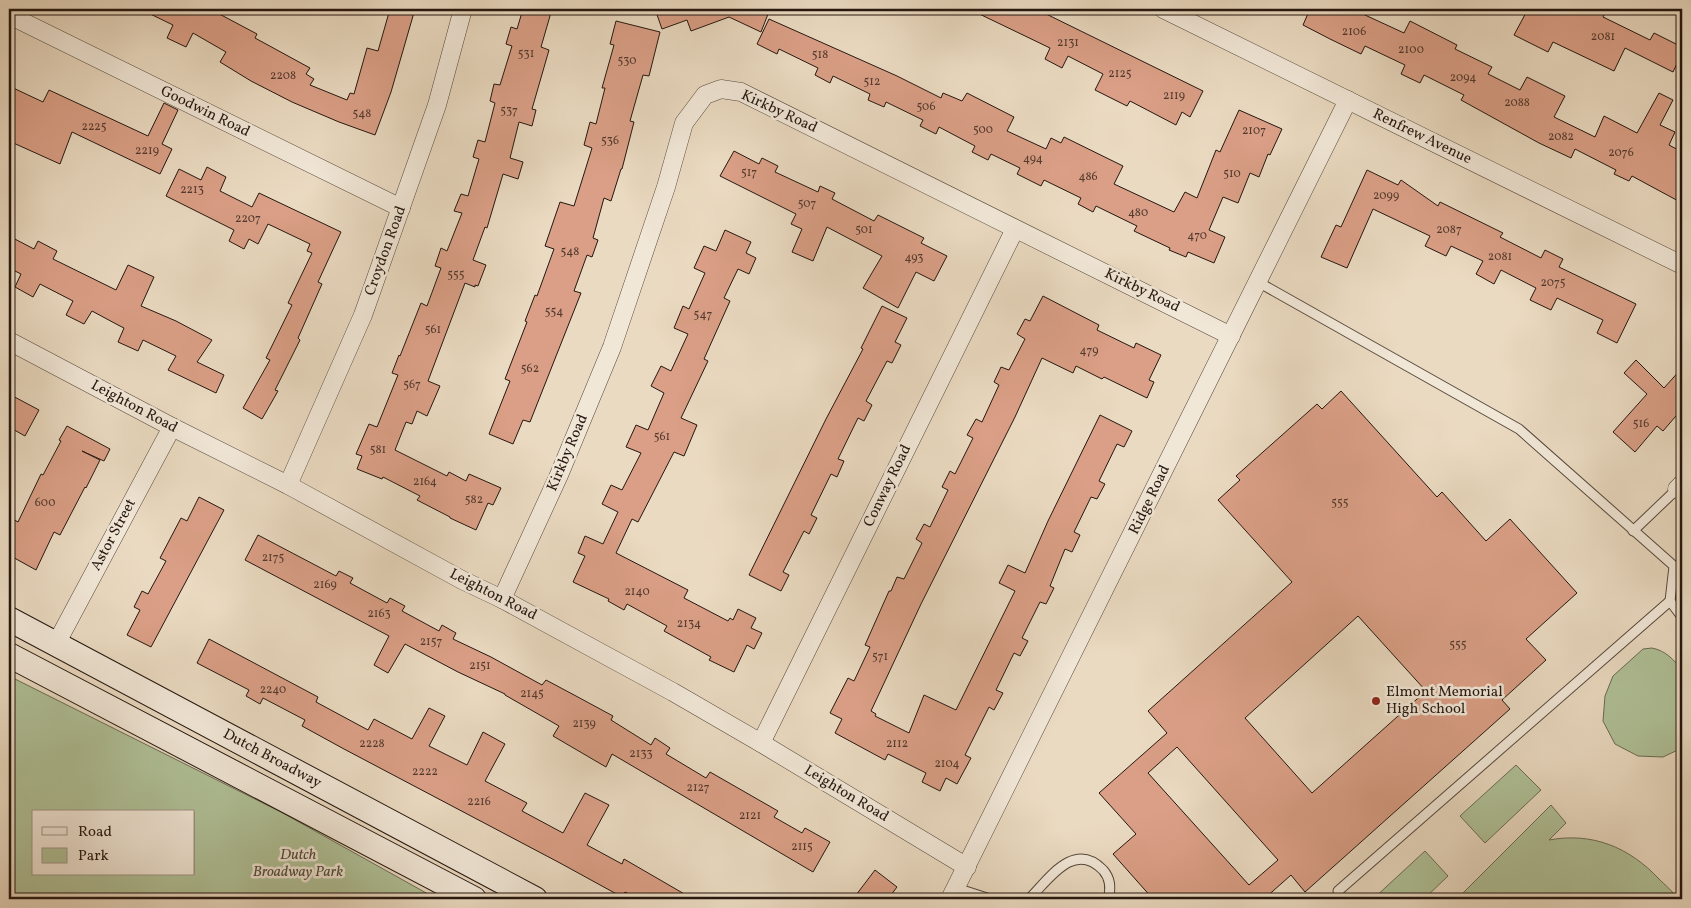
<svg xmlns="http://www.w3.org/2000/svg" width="1691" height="908" font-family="Vollkorn,serif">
<rect width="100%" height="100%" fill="#eadac1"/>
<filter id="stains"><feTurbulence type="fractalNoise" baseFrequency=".004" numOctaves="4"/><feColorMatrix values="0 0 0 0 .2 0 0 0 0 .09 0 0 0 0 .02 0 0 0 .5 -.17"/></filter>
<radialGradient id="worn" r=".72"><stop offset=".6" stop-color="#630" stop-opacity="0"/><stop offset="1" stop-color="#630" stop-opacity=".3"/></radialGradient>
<g fill="#b0c198" stroke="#6a6c54" fill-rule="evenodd">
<path d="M1652 648C1666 651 1673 659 1682 670V748L1663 757 1638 756 1615 744 1603 721 1605 696 1613 676 1643 649Z"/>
<path d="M9 676 281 812 437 899H9ZM34 812H194V874H34Z"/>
<polygon points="1516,765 1541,790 1485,843 1460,816"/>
<path d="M1551 805 1566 823 1549 840C1592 832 1629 847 1659 879 1665 885 1673 891 1677 899H1457Z"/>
<polygon points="1425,851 1448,876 1424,899 1373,899"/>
</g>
<g fill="#da9f86" stroke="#241710" fill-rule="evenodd">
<polygon points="140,9 210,9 257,34 255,38 310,68 306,74 314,79 310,85 347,100 350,93 354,94 367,48 378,51 390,9 415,9 391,92 375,135 339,122 292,102 251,81 220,62 226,52 193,33 186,47 167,38 173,25"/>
<polygon points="523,9 552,9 541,47 549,50 532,109 536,110 532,126 519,122 510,158 523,162 518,179 503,174 487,228 485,227 473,260 486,265 478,286 475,285 475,287 465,283 428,381 440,386 427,416 417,411 412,424 406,422 395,450 447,476 449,472 466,481 469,474 501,488 493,505 488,503 476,530 450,518 450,517 417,500 420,496 383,477 382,479 357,469 362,456 356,454 369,424 377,427 398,375 392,373 399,355 400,356 421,303 427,306 441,268 435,266 441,248 447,251 462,213 454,211 461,194 468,196 479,159 473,157 478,140 485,142 495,103 490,101 494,84 500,85 512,46 506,44 511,27 517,29"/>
<polygon points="655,9 770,9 761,32 729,17 691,31 687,20 662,29"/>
<polygon points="969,9 1036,9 1203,91 1190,117 1182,112 1176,125 1130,101 1127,106 1095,90 1103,74 1068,56 1062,68 1045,59 1050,48"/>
<polygon points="1310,9 1352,9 1404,33 1410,21 1457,45 1455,49 1492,67 1488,74 1520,90 1527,77 1565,96 1554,117 1595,137 1604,116 1637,133 1659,93 1673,100 1660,125 1675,132 1669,145 1682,152 1682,203 1632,176 1629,181 1614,174 1616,170 1575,149 1571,158 1539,143 1461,100 1464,95 1424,75 1420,83 1401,74 1405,65 1365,46 1361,54 1330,39 1303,25"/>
<polygon points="1528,9 1607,9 1603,17 1650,40 1654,33 1682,47 1682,53 1673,72 1625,48 1614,71 1553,42 1548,52 1514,35"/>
<polygon points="769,19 897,76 941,98 943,93 962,101 967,93 1014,117 1007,131 1046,149 1051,138 1061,143 1064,137 1123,166 1114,184 1174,212 1185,192 1197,198 1216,150 1220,152 1239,110 1282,129 1270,155 1268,154 1259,177 1250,173 1238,203 1223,197 1209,230 1225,237 1214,263 1188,252 1186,257 1169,250 1170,248 1134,231 1137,226 1096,206 1093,212 1078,204 1081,198 1044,180 1041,186 1017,174 1020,168 991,154 988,160 972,152 975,146 939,127 936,134 920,126 923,120 886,102 884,107 868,100 870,94 833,76 830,83 815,75 818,68 779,49 777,54 757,44"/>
<polygon points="616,21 660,32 649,76 643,75 630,121 634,122 622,169 621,169 611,201 604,198 593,238 598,240 592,257 587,255 574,291 581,293 530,422 523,420 513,444 489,434 510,381 505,379 527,322 525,321 535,295 537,296 554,249 545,246 560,202 574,206 592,148 584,145 590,122 596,124 605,88 602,88 614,45 610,44"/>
<polygon points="9,86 43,102 49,90 148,136 164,103 178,110 162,144 172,149 160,174 72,132 60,164 9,141"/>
<polygon points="734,151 759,164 762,158 778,166 775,172 818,192 820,186 835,193 832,199 874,221 878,215 924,238 921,243 947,256 934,281 916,272 898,308 863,288 882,256 827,227 813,261 792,252 802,229 791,224 796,214 720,176"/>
<polygon points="207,167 226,177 220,191 252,207 259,193 341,232 318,282 322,284 298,338 300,340 275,390 278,391 262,419 243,408 270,360 266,358 292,305 288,303 312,253 307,251 310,244 268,224 258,244 249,239 244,249 229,241 234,230 166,196 179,169 201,180"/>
<polygon points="1367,170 1398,185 1401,180 1438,206 1440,202 1503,233 1500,237 1541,258 1545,250 1563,259 1559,267 1636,304 1617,343 1597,333 1603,320 1557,298 1551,310 1530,300 1536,288 1501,270 1494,284 1476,274 1483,261 1451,246 1446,256 1425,246 1430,236 1373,209 1347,268 1321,257 1336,225 1341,227"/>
<polygon points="725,230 751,242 746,253 756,258 749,274 738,269 724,298 730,301 704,359 708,361 681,418 697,425 684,456 674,452 638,522 632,519 616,553 688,590 684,598 728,621 730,618 733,620 738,609 756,618 751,628 762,633 754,649 747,645 734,672 709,660 711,657 664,631 667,626 627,604 624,610 608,601 609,599 573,582 585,556 578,553 585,536 603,544 618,512 602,504 611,485 622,490 641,453 626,447 636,425 648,430 664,393 651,386 661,366 671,371 688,334 674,328 683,306 689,309 705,273 694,268 704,246 716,251"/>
<polygon points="9,236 34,249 38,241 57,251 53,259 116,290 128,265 154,277 141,306 176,321 212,340 197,362 224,375 216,393 168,370 176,356 143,340 138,351 118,342 124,328 118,325 92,311 84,324 66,315 73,301 40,284 33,297 15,287 21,274 9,268"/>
<polygon points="1043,296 1099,325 1097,330 1134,348 1136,343 1161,355 1149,380 1154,382 1147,398 1104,377 1102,379 1076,366 1073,373 1042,358 1015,417 921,604 871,711 876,714 875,716 909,733 924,695 956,710 1015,591 999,583 1008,565 1025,573 1048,521 1100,415 1132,431 1124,447 1117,444 1099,481 1105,484 1097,499 1091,497 1074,532 1080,535 1072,552 1065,549 1050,586 1054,588 1046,604 1040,602 1022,638 1028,641 1020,656 1014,653 996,690 1003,693 994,710 989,707 965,755 971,758 957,784 946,778 940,791 922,782 926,773 888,754 885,760 835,733 842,719 830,713 848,678 854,681 870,647 865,645 889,591 891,591 897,577 904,579 922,543 916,539 924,524 930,527 948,490 942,487 950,471 955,474 973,438 967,435 976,419 982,422 999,385 994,382 1001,367 1009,370 1025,339 1017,334 1025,319 1030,321"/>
<polygon points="882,306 907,318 895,342 901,345 892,363 887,361 866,401 872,405 864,421 858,418 838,459 844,461 837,477 831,474 811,515 817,518 809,534 804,531 783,572 789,575 781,591 749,575 826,419 863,349 861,348"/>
<polygon points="1636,360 1664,388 1682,368 1682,409 1663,431 1657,426 1635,452 1613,432 1647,394 1624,373"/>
<path d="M1341 391 1437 497 1442 492 1486 541 1510 519 1577 593 1526 639 1546 660 1502 700 1510 709 1305 892 1291 875 1264 899H1153L1113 854 1136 834 1099 793 1167 733 1148 711 1292 582 1218 500 1240 480 1236 476 1317 404 1322 409ZM1358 616 1426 691 1312 793 1245 718ZM1177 747 1278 860 1249 885 1148 773Z"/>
<polygon points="9,394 39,410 25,436 9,427"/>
<polygon points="67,426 110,449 104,461 82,451 100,460 86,488 85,487 60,535 54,532 36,570 9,555 9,517 18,522 41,474 43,475 61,441 59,440"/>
<polygon points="199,497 224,510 151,647 127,635 140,610 134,607 142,591 148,594 166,561 160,558 181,518 187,521"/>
<polygon points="258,535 336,576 339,571 353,578 350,583 387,603 390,598 405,606 402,611 439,631 442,625 456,633 453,639 491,657 542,685 546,680 576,696 613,716 611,720 651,745 655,738 670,748 666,754 706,778 710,772 778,811 774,817 802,833 805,828 830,842 813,872 612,754 606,767 553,736 559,726 505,695 505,694 458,672 405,644 388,673 374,665 389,636 245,560"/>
<polygon points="209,639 318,697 316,702 368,730 374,719 412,739 429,708 445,716 429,746 467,765 483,732 505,744 485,781 527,803 522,811 563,833 585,793 609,805 587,845 622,864 624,859 693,899 638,899 625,892 622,897 560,863 344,749 302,726 305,720 263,698 260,704 246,696 249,690 197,663"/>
<polygon points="875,870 897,887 888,899 853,899"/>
</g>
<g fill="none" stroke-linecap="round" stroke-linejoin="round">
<defs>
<g id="service">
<polyline points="1258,282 1519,429 1674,566 1670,601 1682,617"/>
<polyline points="1633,531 1677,489"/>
<polyline points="956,888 990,899"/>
<polyline points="1338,891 1670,601"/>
<path d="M1029 899C1049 879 1074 840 1103 870 1111 879 1111 889 1108 899"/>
</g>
<g id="minor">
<polyline points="1163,9 1682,265"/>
<polyline points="9,15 401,208"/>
<polyline points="9,341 172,427 288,485 462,580 502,599 673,692 761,743 967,867"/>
<polyline points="288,485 363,315 437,105 463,9"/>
<polyline points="1677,489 1682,484"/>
<polyline points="502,599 559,475 612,347 666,187 684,123 705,95 721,89 741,92 1231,336"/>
<polyline points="56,644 172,427"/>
<polyline points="761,743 1015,229"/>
<polyline points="950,899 1348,100"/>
</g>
<g id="secondary">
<polyline points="9,619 535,899"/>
<polyline points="9,655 474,899"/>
</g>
</defs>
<use href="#service" stroke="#56483c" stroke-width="11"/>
<use href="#minor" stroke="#56483c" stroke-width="19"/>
<use href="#secondary" stroke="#241710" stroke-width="26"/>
<use href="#service" stroke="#f1e7d7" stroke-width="9"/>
<use href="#minor" stroke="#f1e7d7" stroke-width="18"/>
<use href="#secondary" stroke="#f1e7d7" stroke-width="24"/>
</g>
<circle fill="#8f2418" stroke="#f1e7d7" stroke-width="2" cx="1376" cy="701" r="5"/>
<g text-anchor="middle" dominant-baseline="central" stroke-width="5" stroke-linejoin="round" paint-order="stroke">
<g font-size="12" fill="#52392e">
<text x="1354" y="32">2106</text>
<text x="1603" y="37">2081</text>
<text x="1068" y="43">2131</text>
<text x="1411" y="50">2100</text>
<text x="526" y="54">531</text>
<text x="820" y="55">518</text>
<text x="627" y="61">530</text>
<text x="1120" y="74">2125</text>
<text x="283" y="76">2208</text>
<text x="1463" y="78">2094</text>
<text x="872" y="82">512</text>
<text x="1174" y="96">2119</text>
<text x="1517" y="103">2088</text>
<text x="926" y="107">506</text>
<text x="509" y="111">537</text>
<text x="362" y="114">548</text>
<text x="94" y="127">2225</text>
<text x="983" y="130">500</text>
<text x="1254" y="131">2107</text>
<text x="1561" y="137">2082</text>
<text x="610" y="141">536</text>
<text x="147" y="151">2219</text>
<text x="1621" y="153">2076</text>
<text x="1033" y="159">494</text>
<text x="749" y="173">517</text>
<text x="1232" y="174">510</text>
<text x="1088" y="177">486</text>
<text x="192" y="190">2213</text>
<text x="1386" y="196">2099</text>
<text x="807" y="204">507</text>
<text x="1138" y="213">480</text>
<text x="248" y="219">2207</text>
<text x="864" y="230">501</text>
<text x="1449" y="230">2087</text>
<text x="1197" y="236">470</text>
<text x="570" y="252">548</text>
<text x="1500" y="257">2081</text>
<text x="914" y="258">493</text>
<text x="456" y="275">555</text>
<text x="1553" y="283">2075</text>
<text x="554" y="312">554</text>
<text x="703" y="315">547</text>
<text x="433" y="330">561</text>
<text x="1089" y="351">479</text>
<text x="530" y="369">562</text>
<text x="412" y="385">567</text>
<text x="1641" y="424">516</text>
<text x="662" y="437">561</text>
<text x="378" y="450">581</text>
<text x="425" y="482">2164</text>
<text x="474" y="500">582</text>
<text x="45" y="503">600</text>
<text x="1340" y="503">555</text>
<text x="273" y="558">2175</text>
<text x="325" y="585">2169</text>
<text x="637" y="592">2140</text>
<text x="379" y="614">2163</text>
<text x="689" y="624">2134</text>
<text x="431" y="642">2157</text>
<text x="1458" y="645">555</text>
<text x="880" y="657">571</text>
<text x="480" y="666">2151</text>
<text x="273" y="690">2240</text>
<text x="532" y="694">2145</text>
<text x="584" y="724">2139</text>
<text x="372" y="744">2228</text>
<text x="897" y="744">2112</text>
<text x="641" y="754">2133</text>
<text x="947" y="764">2104</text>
<text x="425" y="772">2222</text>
<text x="698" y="788">2127</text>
<text x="479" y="802">2216</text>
<text x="750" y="816">2121</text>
<text x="802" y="847">2115</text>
</g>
<g font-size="15" fill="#241710" stroke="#f1e7d7">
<text transform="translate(205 112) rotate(26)">Goodwin Road</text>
<text transform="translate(779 112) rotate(25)">Kirkby Road</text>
<text transform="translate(1422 137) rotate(26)">Renfrew Avenue</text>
<text transform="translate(386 251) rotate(-70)">Croydon Road</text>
<text transform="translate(1142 291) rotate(26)">Kirkby Road</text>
<text transform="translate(134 407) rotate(28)">Leighton Road</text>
<text transform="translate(568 453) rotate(-67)">Kirkby Road</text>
<text transform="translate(888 486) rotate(-64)">Conway Road</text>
<text transform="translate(1150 500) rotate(-64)">Ridge Road</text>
<text transform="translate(114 535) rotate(-62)">Astor Street</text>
<text transform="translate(493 595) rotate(27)">Leighton Road</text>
<text transform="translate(272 759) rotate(28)">Dutch Broadway</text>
<text transform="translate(846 794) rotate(31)">Leighton Road</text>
</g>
<g font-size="15" fill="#241710" stroke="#f1e7d7" text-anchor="start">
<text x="1386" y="692">Elmont Memorial<tspan x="1386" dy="17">High School</tspan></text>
</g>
<g font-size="15" font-style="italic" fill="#4e4a39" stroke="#f1e7d7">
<text x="298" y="855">Dutch<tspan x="298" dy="17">Broadway Park</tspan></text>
</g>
</g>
<rect width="1691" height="908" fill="none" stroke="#eadac1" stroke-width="30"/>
<rect x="10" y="10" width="1671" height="888" fill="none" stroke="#241710" stroke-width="2.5"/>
<rect x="15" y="15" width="1661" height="878" fill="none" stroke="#241710"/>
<rect x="32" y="810" width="162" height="65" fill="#f1e7d7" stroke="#9f9487"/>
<rect x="42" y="827" width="25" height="8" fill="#f1e7d7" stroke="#9f9487"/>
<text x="78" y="836" font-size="15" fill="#241710">Road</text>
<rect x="42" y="848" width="25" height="15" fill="#b0c198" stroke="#9f9487"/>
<text x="78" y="860" font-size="15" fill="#241710">Park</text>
<rect width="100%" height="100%" filter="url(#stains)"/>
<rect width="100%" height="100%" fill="url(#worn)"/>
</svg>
